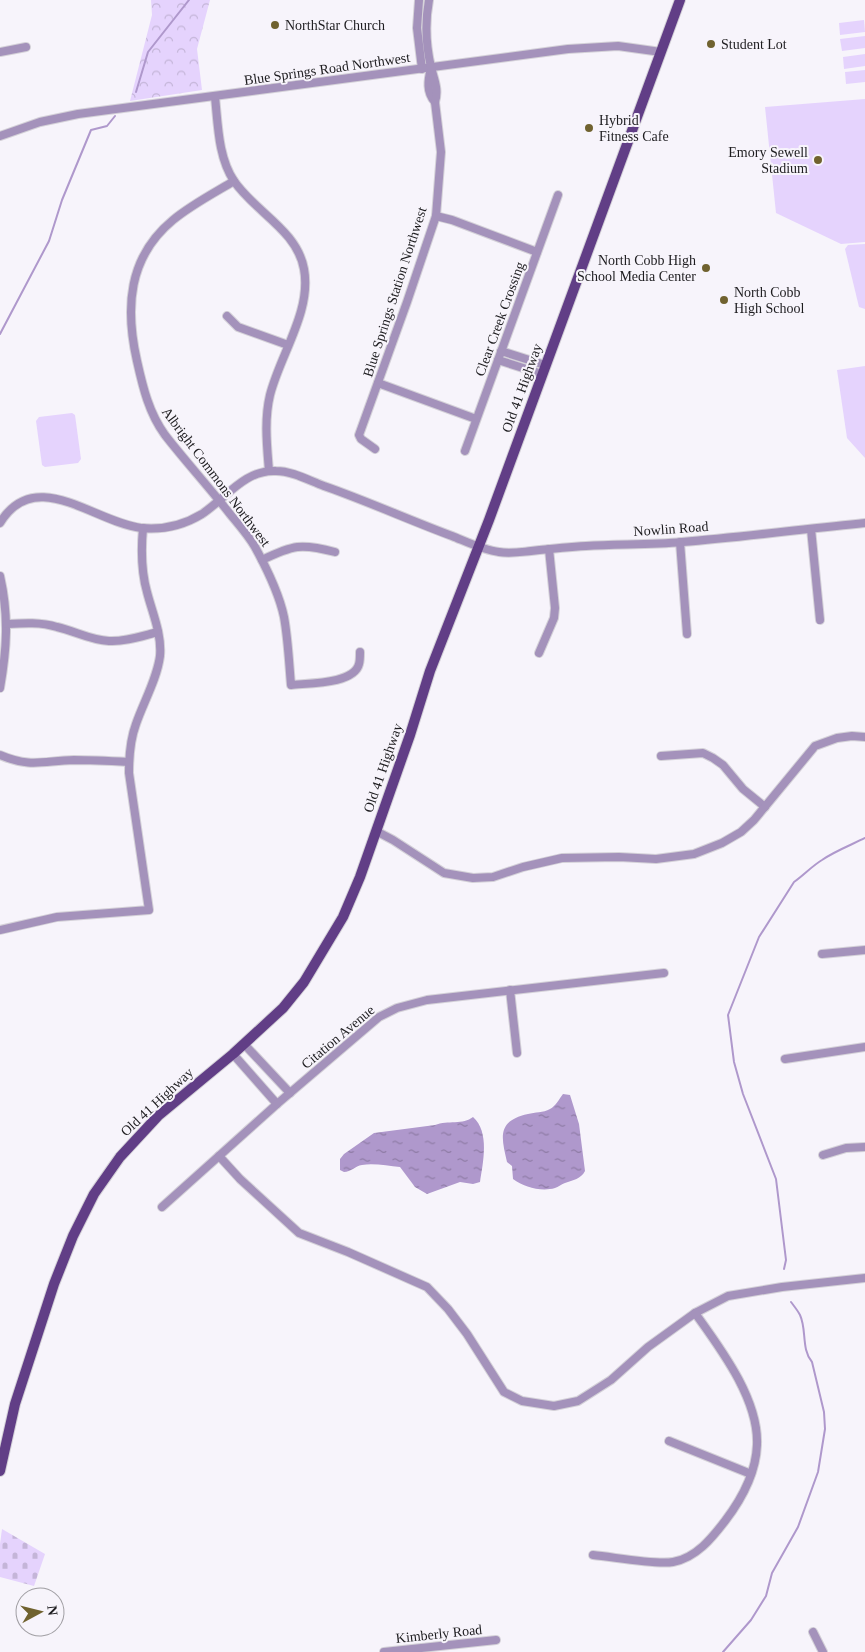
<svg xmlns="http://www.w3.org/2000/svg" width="865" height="1652" font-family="Georgia,serif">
<defs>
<pattern id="forest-crowns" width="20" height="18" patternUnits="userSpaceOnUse" patternTransform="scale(1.25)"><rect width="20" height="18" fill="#e5d3fd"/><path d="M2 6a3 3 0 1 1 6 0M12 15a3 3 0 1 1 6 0" fill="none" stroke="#c4b5d8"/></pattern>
<pattern id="cemetery-stones" width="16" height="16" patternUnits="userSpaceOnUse" patternTransform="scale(1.25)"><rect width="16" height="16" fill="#e5d3fd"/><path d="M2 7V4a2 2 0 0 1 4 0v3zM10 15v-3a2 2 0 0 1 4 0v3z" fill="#c4b5d8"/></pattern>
<pattern id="water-ripples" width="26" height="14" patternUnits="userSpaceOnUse" patternTransform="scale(1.25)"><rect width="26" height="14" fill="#af98cc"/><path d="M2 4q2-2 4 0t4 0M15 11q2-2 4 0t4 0" fill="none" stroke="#8e7ba5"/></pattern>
</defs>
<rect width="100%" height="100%" fill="#f7f4fb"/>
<polygon fill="url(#forest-crowns)" points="151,0 210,0 197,49 202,90 130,101 152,15"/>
<polygon fill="url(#cemetery-stones)" points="2,1529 45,1554 34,1586 0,1577 0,1544"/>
<g fill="#e5d3fd">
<polygon points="864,20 865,32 840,35 839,23"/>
<polygon points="865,36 865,48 842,51 840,39"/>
<polygon points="865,54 865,66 844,69 843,57"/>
<polygon points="865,70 865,82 846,84 845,72"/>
<polygon points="865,99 865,242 841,244 776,213 765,107"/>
<polygon points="865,244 865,309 859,307 845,249 848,245"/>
<polygon points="865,366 865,458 847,438 837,370"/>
<polygon points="72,413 75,415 81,459 78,463 45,467 42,465 36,421 39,417"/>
</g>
<g fill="url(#water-ripples)">
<path d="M563 1094 570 1095 579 1124 585 1171C581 1179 573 1180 565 1183 562 1184 558 1187 555 1188 541 1192 524 1187 513 1179L512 1166 507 1162C501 1136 497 1121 528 1114 535 1112 543 1113 550 1109 556 1106 559 1099 563 1094Z"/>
<path d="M473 1117C490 1132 483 1163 480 1182L473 1184 460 1182 427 1194 415 1187 400 1167C388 1166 374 1163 362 1165 355 1166 351 1172 344 1172L340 1170V1159L344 1154 374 1133 435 1125C448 1120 463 1125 473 1117Z"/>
</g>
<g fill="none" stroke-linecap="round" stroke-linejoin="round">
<g stroke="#af98cc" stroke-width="2">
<polyline points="136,92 148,52 189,0"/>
<polyline points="0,334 49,241 62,200 91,130 107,126 115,116"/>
<path d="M784 1269 786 1260 776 1179 743 1094 734 1062 728 1015 759 937 794 882C804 875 812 866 822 860 835 851 851 845 865 838"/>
<path d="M723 1652 751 1620 766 1596 772 1573 798 1527 818 1472 825 1429 824 1412 812 1362C801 1349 807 1330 800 1315 798 1311 794 1306 791 1302"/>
</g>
<defs>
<g id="minor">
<polyline points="419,0 417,28 422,69"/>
<polyline points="0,52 26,47"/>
<path d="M431 68C428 80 426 92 435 102"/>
<path d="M215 97C218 124 218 157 234 181 255 212 297 230 304 269 312 311 280 355 270 395 264 420 267 446 269 471"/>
<polyline points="0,136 40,122 78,114 568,49 618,46 661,52"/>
<path d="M234 181C214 193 191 205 173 220 128 257 125 308 137 361 143 388 149 413 165 435 186 462 209 487 230 514 239 525 248 535 255 547 267 569 279 593 284 617 288 639 289 662 291 685 309 683 354 684 359 664 360 661 360 656 360 652"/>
<polyline points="436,216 452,220 537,252"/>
<polyline points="227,316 238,327 288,345"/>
<polyline points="501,351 545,365"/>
<polyline points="498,360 542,374"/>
<polyline points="378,383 476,419"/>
<path d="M375 449 361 439 359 435 407 302 436 216 441 152 435 102C439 89 434 80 431 67 426 46 425 22 429 0"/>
<polyline points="465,451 558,195"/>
<path d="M0 523C35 465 94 522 141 528 162 530 184 525 202 514 225 499 245 469 276 471 292 471 308 480 324 486 367 501 409 520 452 536 467 542 483 550 499 552 510 554 521 552 531 551 549 549 568 547 586 546 618 544 650 545 682 542 743 537 804 529 865 523"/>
<polyline points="811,529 820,620"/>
<polyline points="680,542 687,634"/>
<path d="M262 560C293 545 301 543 335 552"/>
<path d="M0 576C9 616 7 648 0 688"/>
<path d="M7 624C24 623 41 622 57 627 75 631 90 640 109 641 125 642 142 636 158 632"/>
<polyline points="539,653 554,618 555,608 549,549"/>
<path d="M0 755C31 768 42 761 74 760 92 760 111 761 129 762"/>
<polyline points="661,756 703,753 713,758 723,765 743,789 765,807"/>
<polyline points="376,831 393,840 444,873 473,878 493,877 523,867 562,858 619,857 656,859 694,854 722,843 741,832 754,820 815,746 837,738 852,736 865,737"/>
<path d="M0 930 57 917 149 910 129 773C129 756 130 740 136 724 144 701 157 679 160 656 162 634 152 612 147 592 141 571 141 550 143 528"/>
<polyline points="822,954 865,950"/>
<polyline points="510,990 517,1053"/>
<polyline points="244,1044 290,1093"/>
<polyline points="233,1054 277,1104"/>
<polyline points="785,1059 865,1047"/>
<polyline points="823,1155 846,1148 865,1147"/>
<polyline points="219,1156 240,1179 299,1233 348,1252 427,1287 448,1309 467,1334 504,1392 522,1401 554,1406 578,1401 611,1380 648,1347 695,1313 728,1296 782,1287 865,1278"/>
<polyline points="162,1207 277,1104 379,1017 397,1008 427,1000 664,973"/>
<polyline points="669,1441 751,1474"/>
<path d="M593 1555C614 1557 654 1565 673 1562 696 1558 712 1538 725 1521 741 1500 756 1472 757 1445 759 1399 720 1348 695 1313"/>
<polyline points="813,1632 823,1652"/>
<polyline points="384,1652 496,1640"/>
</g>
<polyline id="major" points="0,1471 15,1404 54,1284 73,1236 94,1194 120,1157 158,1116 233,1054 283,1008 304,982 343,917 360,877 410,735 430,671 489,520 680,0"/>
</defs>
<use href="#minor" stroke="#d4d1d8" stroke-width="10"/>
<use href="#major" stroke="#d4d1d8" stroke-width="12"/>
<use href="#minor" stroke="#a492bb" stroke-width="8"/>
<use href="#major" stroke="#613e86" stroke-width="10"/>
</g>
<g fill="#70622f" stroke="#f7f4fb" stroke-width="2">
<circle cx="275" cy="25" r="5"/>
<circle cx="711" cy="44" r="5"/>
<circle cx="589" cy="128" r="5"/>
<circle cx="818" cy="160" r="5"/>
<circle cx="706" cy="268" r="5"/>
<circle cx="724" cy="300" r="5"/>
</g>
<g text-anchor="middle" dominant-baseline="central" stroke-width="4" stroke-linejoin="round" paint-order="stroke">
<g font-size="14" fill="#1d1c1f" stroke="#f7f4fb" text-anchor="start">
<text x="285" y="25">NorthStar Church</text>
<text x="721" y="44">Student Lot</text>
<text x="599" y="120">Hybrid<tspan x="599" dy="16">Fitness Cafe</tspan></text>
<text x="808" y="152" text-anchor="end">Emory Sewell<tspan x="808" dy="16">Stadium</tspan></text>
<text x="696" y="260" text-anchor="end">North Cobb High<tspan x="696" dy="16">School Media Center</tspan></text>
<text x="734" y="292">North Cobb<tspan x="734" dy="16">High School</tspan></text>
</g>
<g font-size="14" fill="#1d1c1f" stroke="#f7f4fb">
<text transform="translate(327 69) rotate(-8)">Blue Springs Road Northwest</text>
<text transform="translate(395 292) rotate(-72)">Blue Springs Station Northwest</text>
<text transform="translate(500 319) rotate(-70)">Clear Creek Crossing</text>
<text transform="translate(522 388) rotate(-70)">Old 41 Highway</text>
<text transform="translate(216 477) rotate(53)">Albright Commons Northwest</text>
<text transform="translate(671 529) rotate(-4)">Nowlin Road</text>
<text transform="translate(383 768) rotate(-71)">Old 41 Highway</text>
<text transform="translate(338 1037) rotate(-40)">Citation Avenue</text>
<text transform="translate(157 1102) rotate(-43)">Old 41 Highway</text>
<text transform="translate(439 1634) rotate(-6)">Kimberly Road</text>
</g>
</g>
<g transform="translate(40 1612) rotate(83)"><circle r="24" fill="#f7f4fb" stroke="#a09ea3"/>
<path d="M0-4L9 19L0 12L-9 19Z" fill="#70622f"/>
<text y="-8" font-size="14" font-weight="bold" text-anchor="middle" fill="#1d1c1f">N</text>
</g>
</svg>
